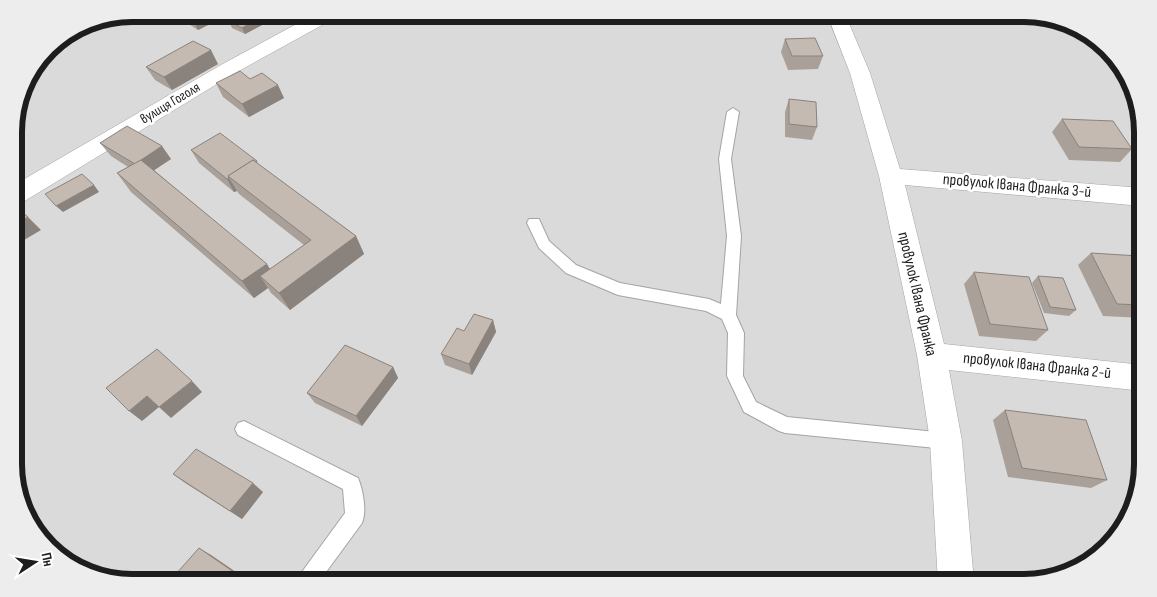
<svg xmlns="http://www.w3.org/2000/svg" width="1157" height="597" font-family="'Sofia Sans Condensed',sans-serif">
<rect width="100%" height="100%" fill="#efebe2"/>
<polygon fill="#dbdada" points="133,14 1024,14 1077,26 1123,66 1142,118 1143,464 1131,517 1090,563 1032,583 133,583 80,571 38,536 15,480 14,125 26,80 54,44 88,23"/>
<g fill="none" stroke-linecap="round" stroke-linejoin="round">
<defs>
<g id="service">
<polygon points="733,108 739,112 731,159 741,236 736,315 744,333 743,376 756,402 787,417 946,433 952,435 955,441 952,447 946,449 785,433 779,431 744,412 727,376 728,333 722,319 706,311 618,295 566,273 539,248 527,223 529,219 539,219 549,241 576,265 620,283 709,299 721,304 727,236 719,159 727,112"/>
<path d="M244 421 358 478C363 490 367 511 362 523L318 583H296L299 576 345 513 343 489 238 435 235 429 238 423Z"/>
</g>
<g id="minor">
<polygon points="315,14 337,14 335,18 235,73 23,202 14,205 14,185 221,65"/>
<polygon points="827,14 845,14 870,73 900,169 1142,188 1142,206 905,185 944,344 1143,365 1143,391 949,370 962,441 974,583 938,583 930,441 917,355 879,176 850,73"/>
</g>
</defs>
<use href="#service" stroke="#a4a4a4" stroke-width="2"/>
<use href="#minor" stroke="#a4a4a4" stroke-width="1"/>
<use href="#service" fill="#fff" fill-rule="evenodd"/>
<use href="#minor" fill="#fff" fill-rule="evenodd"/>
</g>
<g fill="#a9a099">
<polygon points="161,14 223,14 224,17 198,30 184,21 177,24 162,15"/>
<polygon points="229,21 264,24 245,34 232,28"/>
<polygon points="785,39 823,56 818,69 788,70 781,52"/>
<polygon points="218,64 172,90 155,80 146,67"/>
<polygon points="250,79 284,98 249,117 223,97 216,83"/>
<polygon points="789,99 817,127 812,140 785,137 785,112"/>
<polygon points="1141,115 1142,118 1142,146 1131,128"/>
<polygon points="1062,119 1132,149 1120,162 1069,160 1052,132"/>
<polygon points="100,143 171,159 154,170 270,269 304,245 239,194 237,191 234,192 199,163 191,150 257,161 258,164 356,236 364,254 290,310 271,293 268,288 254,298 131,192 117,173 128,167 111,156"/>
<polygon points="1091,253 1143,263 1143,318 1103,316 1078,265"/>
<polygon points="974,272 1048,330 1036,341 979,336 964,284"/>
<polygon points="1038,276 1076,310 1069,316 1044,313 1032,283"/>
<polygon points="493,320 496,332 472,375 445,365 441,354 464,331"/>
<polygon points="393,367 398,378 362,426 315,403 307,393"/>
<polygon points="1005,410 1107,480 1091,488 1008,477 993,420"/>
<polygon points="173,474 263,492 242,519 185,483"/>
<polygon points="1081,559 1090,563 1059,574 1058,568"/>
<polygon points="1052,574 1056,575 1030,583 1030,582"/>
</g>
<g fill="#89827d">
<polygon points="171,14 180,14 184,21 177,24"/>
<polygon points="197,14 223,14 224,17 198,30 192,17"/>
<polygon points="261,17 264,24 245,34 242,28"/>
<polygon points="211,50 218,64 172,90 164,77"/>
<polygon points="278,85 284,98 249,117 242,104"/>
<polygon points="162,146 171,159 144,177 135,164"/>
<polygon points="229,178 237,191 234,192 227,179"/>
<polygon points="94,185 99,192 63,212 56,206"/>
<polygon points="28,217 41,230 14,246 14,225"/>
<polygon points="356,236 364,254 290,310 279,293"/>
<polygon points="267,264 277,281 260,276 268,288 254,298 242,281"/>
<polygon points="493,320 496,332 472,375 469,364"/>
<polygon points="393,367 398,378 362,426 356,416"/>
<polygon points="192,381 202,392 171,418 159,407"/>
<polygon points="147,396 159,407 142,421 129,411"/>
<polygon points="253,483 263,492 242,519 230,511"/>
<polygon points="199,548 211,555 252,583 241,583"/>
<polygon points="66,558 89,568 99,575 82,571"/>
</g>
<g fill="#c4bab2" stroke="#89827d">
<polygon points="187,14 197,14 192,17"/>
<polygon points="242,14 254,14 261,17 242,28 229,21"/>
<polygon points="815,38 823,56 792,56 785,39"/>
<polygon points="193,41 211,50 164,77 146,67"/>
<polygon points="240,71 250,79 262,73 278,85 242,104 216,83"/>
<polygon points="789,99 816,102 817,127 789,124"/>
<polygon points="1062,119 1113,121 1132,149 1079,147"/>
<polygon points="127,126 162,146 135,164 100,143"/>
<polygon points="220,133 257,161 256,162 253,160 228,176 229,178 227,179 191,150"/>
<polygon points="141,160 267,264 242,281 117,173"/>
<polygon points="253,160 356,236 279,293 260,276 311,240 228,176"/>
<polygon points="82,174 94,185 56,206 45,194"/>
<polygon points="14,205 28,217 14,225"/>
<polygon points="1091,253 1139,256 1143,263 1143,305 1117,304"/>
<polygon points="974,272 1029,277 1048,330 990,324"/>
<polygon points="1038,276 1063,278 1076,310 1050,307"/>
<polygon points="474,314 493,320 469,364 441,354 457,328 464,331"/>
<polygon points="345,345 393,367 356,416 307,393"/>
<polygon points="157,349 192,381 159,407 147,396 129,411 106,388"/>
<polygon points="1005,410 1086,420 1107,480 1022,468"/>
<polygon points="196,449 253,483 230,511 173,474"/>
<polygon points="199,548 244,579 241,583 168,583"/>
<polygon points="66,558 82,571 80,571"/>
<polygon points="1081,559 1091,562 1090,563 1082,566"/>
</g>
<g text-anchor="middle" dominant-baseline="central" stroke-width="5" stroke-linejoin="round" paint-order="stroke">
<g font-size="14" fill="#1d1d1d" stroke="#fff">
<text transform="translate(170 103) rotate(-31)">вулиця Гоголя</text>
</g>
<g font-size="16" fill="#1d1d1d" stroke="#fff">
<text transform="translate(1017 186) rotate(5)">провулок Івана Франка 3-й</text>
<text transform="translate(917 294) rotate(77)">провулок Івана Франка</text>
<text transform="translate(1037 366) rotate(6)">провулок Івана Франка 2-й</text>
</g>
</g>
<path d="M0 0H1157V597H0ZM132 22H1024A110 110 0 0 1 1134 132V464A110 110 0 0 1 1024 574H132A110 110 0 0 1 22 464V132A110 110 0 0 1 132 22Z" fill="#ededed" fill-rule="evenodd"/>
<path fill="none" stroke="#1d1d1d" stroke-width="6" d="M132 22H1024A110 110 0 0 1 1134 132V464A110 110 0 0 1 1024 574H132A110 110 0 0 1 22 464V132A110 110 0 0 1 132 22Z"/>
<g transform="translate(35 562) rotate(78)" stroke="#ffffff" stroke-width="4" paint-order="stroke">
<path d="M0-4L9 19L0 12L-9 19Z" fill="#1d1d1d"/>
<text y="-8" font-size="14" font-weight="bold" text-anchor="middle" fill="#1d1d1d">Пн</text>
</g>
</svg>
